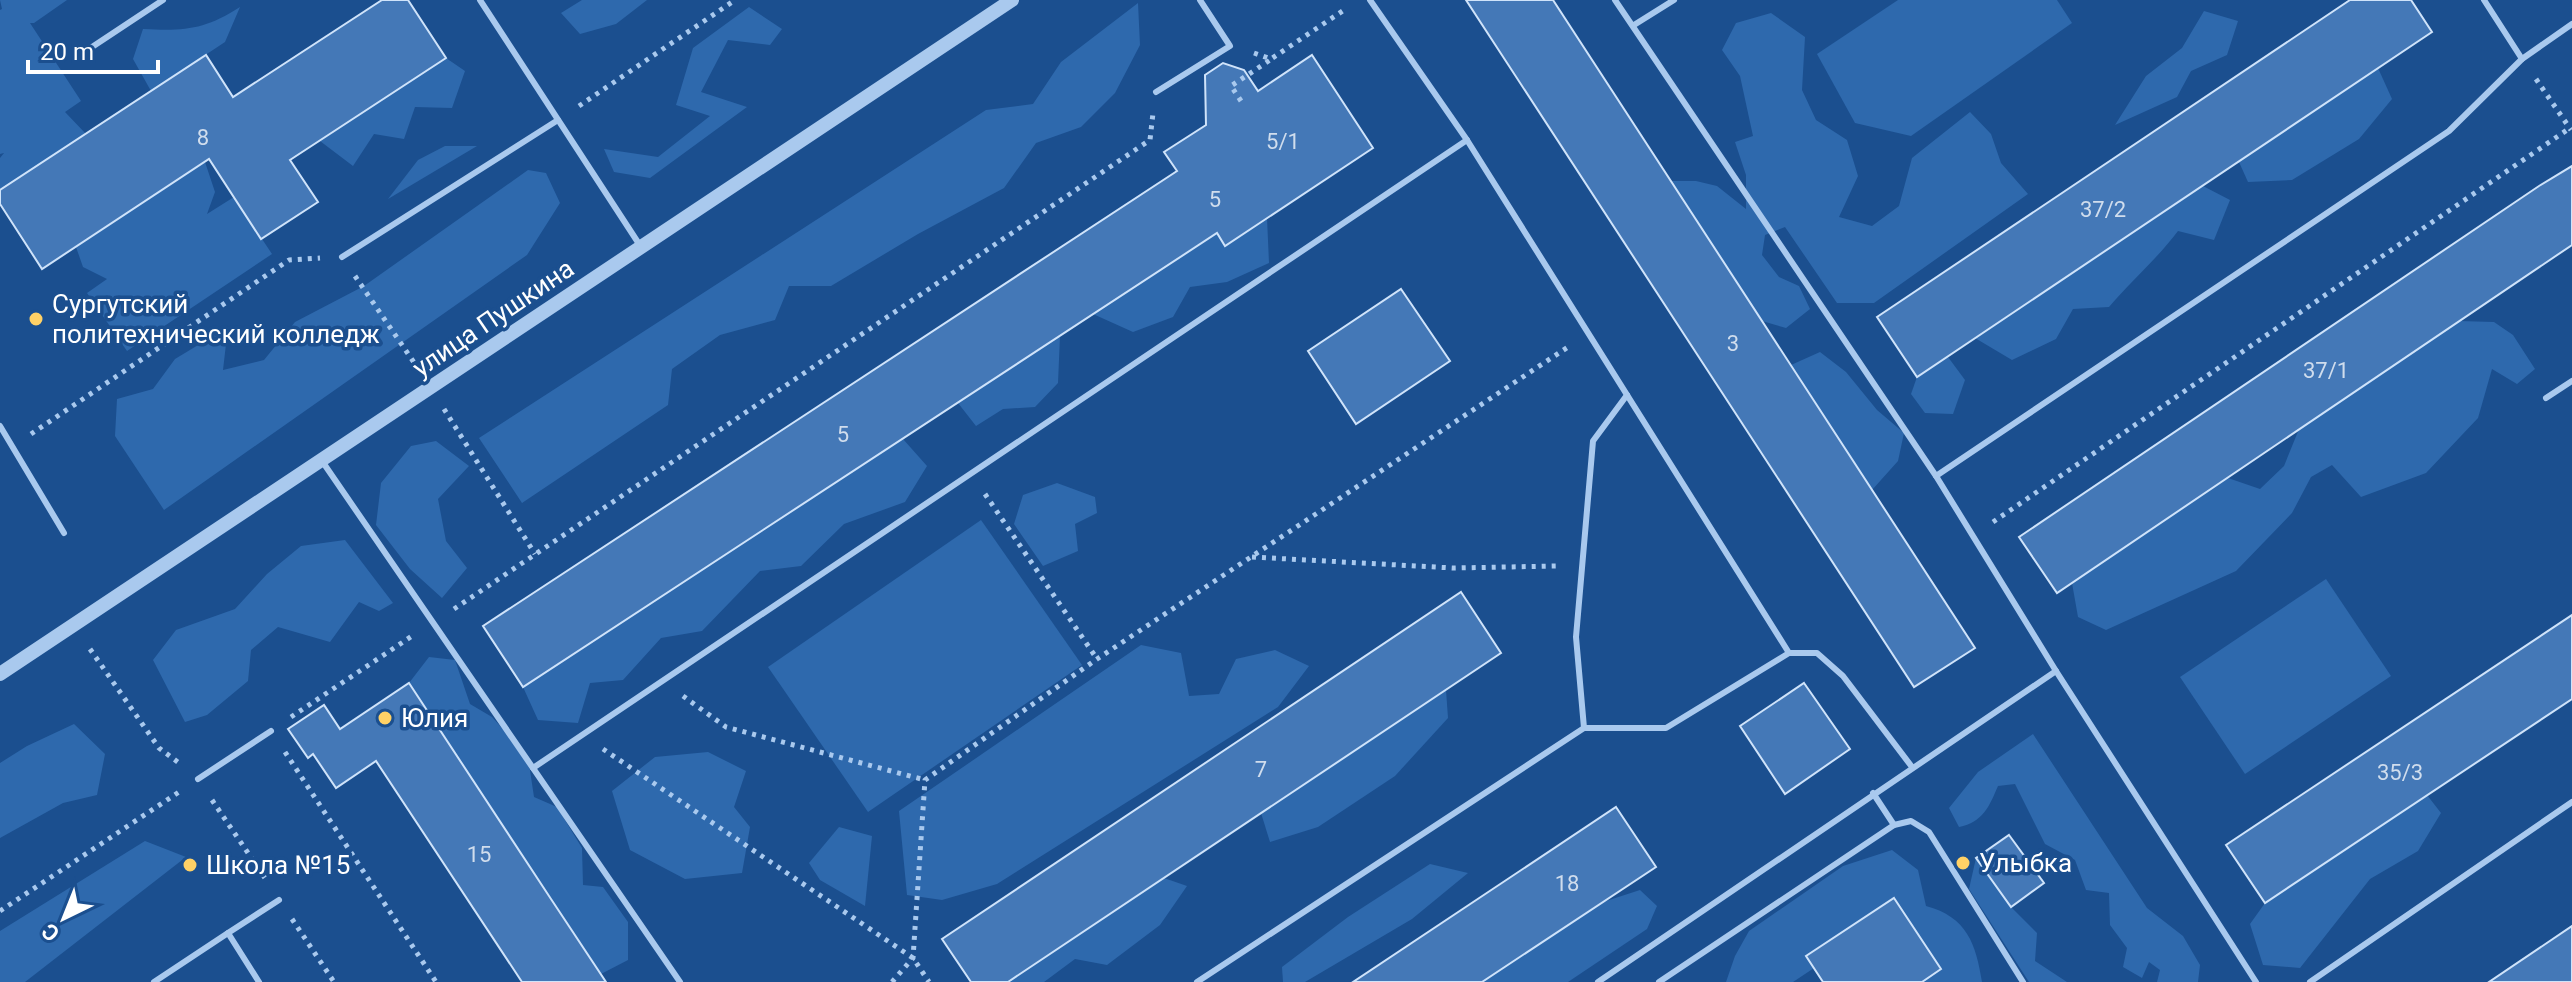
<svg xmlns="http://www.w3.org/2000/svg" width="2572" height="982" font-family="Roboto,sans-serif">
<rect width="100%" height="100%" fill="#1b4f8f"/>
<g fill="#2e69ad">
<polygon points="0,0 67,0 34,23 30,23 81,101 65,112 86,134 0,190 0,158 4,153 0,154 0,10 2,9"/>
<polygon points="582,0 647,0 616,24 580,34 561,13"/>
<polygon points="1898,0 2057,0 2072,23 1911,136 1855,123 1817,54"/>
<polygon points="1138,3 1140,45 1115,93 1081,127 1036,143 1004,188 918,234 831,286 789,286 775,320 720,335 672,369 668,405 522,503 479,438 986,110 1033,104 1061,62"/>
<path d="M240 7 225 42 151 91 133 59 143 29C185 31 204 30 240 7Z"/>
<polygon points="749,7 782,29 770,45 728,40 701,92 747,107 650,178 614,172 604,149 658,157 710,116 676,105 693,48"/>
<polygon points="2204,11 2238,21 2227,55 2191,71 2177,97 2115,125 2146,76 2182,48"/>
<polygon points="1771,13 1805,37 1802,90 1816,120 1847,140 1858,176 1839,217 1872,226 1899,206 1912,158 1970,112 1991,134 2001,163 2028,194 1874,303 1837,303 1785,227 1765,235 1762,255 1779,277 1799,286 1810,309 1786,328 1762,321 1671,181 1696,181 1717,186 1746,209 1746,175 1735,142 1753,136 1740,76 1722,50 1736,23"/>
<polygon points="446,58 465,71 452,108 415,107 404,139 374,134 353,166 320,141"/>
<polygon points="2378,68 2392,99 2359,139 2292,180 2248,182 2239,162"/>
<polygon points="445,146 477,146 388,199 418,160"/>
<polygon points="205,162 215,192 207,214 234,197 272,254 127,351 87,293 107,279 83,267 76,247"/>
<polygon points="528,170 546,173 560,203 527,255 164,510 115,436 117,399 153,389 175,359 228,327 223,370 264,360 295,322 364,286"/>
<path d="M2203 186 2230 200 2214 240 2178 231C2157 259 2132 280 2109 307L2073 309 2056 339 2012 360 1975 338Z"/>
<polygon points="1267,218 1269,263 1227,282 1190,287 1173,317 1133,332 1093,314 1217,233 1226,245"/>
<polygon points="2459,321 2494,322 2513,335 2535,369 2517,384 2492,369 2478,418 2426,473 2361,497 2332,465 2311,477 2292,513 2236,571 2106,630 2078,617 2072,583 2228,478 2260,489 2284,466 2299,429"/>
<polygon points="1060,336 1058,383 1035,407 1003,409 976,426 958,403"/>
<polygon points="1820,352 1846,372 1877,410 1904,433 1898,461 1872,490 1791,365"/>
<polygon points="1948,357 1965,380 1953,414 1925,413 1911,394 1917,377"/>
<polygon points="903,439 927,466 905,502 844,524 801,566 760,571 702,631 661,638 623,680 590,683 578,723 538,720 523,687"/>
<polygon points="436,441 469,466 438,499 446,541 467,568 442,598 410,569 376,525 381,483 411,446"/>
<polygon points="1057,483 1095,497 1097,513 1075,524 1078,551 1043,566 1014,524 1023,495"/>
<polygon points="981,520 1082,665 868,812 768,667"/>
<polygon points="345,540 393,603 379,611 359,602 330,642 278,627 251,650 248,681 207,715 185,722 153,660 176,630 235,609 267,574 301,546"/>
<polygon points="2326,579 2391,676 2245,774 2180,677"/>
<polygon points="1141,645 1181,653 1189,696 1219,694 1236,659 1275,650 1309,666 1278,707 997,884 942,900 907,895 899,811"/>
<polygon points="429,657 455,660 470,704 492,717 528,757 534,797 557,807 582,848 583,885 603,887 628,922 628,960 601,974 409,683"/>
<polygon points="1446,690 1448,718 1395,776 1318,827 1270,842 1261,813"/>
<polygon points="74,724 105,754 97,795 63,803 0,838 0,763 27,746"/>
<path d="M2033 734 2147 908 2183 936 2200 965 2198 982H2157L2160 970 2149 962 2142 978 2123 967 2127 948 2110 925 2109 893 2086 890 2075 860 2045 844 2015 784 1998 786C1989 807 1983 822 1959 827L1949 808 1978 772Z"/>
<polygon points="708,752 746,771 734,807 750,827 742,873 685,879 630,850 612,791 655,757"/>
<polygon points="2427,795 2441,813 2418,851 2370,879 2300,968 2263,965 2250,924 2265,903"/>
<polygon points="839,827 872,836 865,906 820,880 809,863"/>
<polygon points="145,841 186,857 25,982 0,982 0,931"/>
<path d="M1892 850 1918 870 1926 906C1967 917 1976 944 1982 982H1922L1941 969 1894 898 1806 956 1814 968 1793 982H1726L1735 956 1749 931 1843 866Z"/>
<polygon points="1976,858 2011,907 2037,933 2035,961 2067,982 2029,982 1969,889"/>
<polygon points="1430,864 1468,873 1412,919 1305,982 1283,982 1282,967 1348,917"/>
<polygon points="1164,878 1187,886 1160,925 1107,965 1075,959 1044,982 1008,982"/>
<polygon points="1640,890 1657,906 1647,929 1568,982 1482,982 1600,903"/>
</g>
<g fill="#4478b7" stroke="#cfe3fa" stroke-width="2">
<polygon points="382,0 408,0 446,58 290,160 318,202 261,239 209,159 42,269 0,204 0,190 206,55 233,97"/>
<polygon points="1466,0 1553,0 1975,648 1914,687"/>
<polygon points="2350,0 2411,0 2432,32 1917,377 1877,317"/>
<polygon points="1312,55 1373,148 1225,246 1217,233 523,687 483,626 1177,171 1164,152 1206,125 1205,75 1223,63 1244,70 1258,91"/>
<polygon points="2572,166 2572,245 2057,593 2019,537 2539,186"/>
<polygon points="1401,289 1450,361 1356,424 1308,351"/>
<polygon points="1461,592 1501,653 1008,982 971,982 942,939"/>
<polygon points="2572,615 2572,699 2265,903 2226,845"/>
<polygon points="409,683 551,899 606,982 522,982 376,761 336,788 313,754 308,758 288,729 324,705 340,729"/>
<polygon points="1804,683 1850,749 1785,794 1740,726"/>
<polygon points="1616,807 1656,867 1482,982 1353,982"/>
<polygon points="2009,835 2044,883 2011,907 1976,858"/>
<polygon points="1894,898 1941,969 1922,982 1823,982 1806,956"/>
<polygon points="2572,926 2572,982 2489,982"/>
</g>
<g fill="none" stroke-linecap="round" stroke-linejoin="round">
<g stroke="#a9c9ee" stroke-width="5" stroke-dasharray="4 6" stroke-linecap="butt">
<polyline points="1254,53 1271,59 1347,8"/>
<polyline points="2536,79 2571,130"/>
<polyline points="1241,101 1231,86 1270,60"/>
<polyline points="579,106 735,0"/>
<polyline points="355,276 415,364"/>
<polyline points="444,409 535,554"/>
<polyline points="31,434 289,260 320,258"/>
<polyline points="985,494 1097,659"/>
<polyline points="1993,522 2570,128"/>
<polyline points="1252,557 1453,568 1558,566"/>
<polyline points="454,609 1150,140 1153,113"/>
<polyline points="90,649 159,748 179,763"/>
<polyline points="683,696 726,727 925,780"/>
<polyline points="291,717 412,636"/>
<polyline points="603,749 913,958 929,982"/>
<polyline points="285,752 436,982"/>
<polyline points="212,800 267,881"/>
<polyline points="0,911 179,792"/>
<polyline points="292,919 334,982"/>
<polyline points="892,982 913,958 925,780 1097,659 1568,347"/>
</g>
<g stroke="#a9c9ee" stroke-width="6">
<polyline points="480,0 641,247"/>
<polyline points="1370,0 1467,140 1789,653 1817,653 1843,676 1912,767"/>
<polyline points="1615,0 1936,476 2056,671 2256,982"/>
<polyline points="2484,0 2522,59"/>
<polyline points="1634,25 1674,0"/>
<polyline points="86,51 163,0"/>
<polyline points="1156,92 1230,46 1200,0"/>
<polyline points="342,257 558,120"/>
<polyline points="2546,398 2572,381"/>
<polyline points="0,426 64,533"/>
<polyline points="322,461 680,982"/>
<polyline points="1936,476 2449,131 2522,59 2572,24"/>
<polyline points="1584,728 1576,637 1593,441 1627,395"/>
<polyline points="533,768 1467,140"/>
<polyline points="198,779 271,731"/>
<polyline points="1873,793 1894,825"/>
<polyline points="228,933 279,900"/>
<polyline points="154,982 228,933 259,982"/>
<polyline points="1197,982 1584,728 1666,728 1789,653"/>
<polyline points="1598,982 2056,671"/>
<polyline points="1659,982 1894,825 1911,821 1929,832 2023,982"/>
<polyline points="2310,982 2572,802"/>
</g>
<polyline stroke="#a9c9ee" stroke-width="14" points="0,674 1012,0"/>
</g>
<g fill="#ffd166" stroke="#1b4f8f" stroke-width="3">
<circle cx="36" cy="319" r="8"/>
<circle cx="385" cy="718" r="8"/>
<circle cx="1963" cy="863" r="8"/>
<circle cx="190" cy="865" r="8"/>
</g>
<g text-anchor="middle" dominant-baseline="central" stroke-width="7" stroke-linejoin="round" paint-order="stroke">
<g font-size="22" fill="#d0dded">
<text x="203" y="137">8</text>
<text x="1283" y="141">5/1</text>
<text x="1215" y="199">5</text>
<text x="2103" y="209">37/2</text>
<text x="1733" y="343">3</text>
<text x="2326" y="370">37/1</text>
<text x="843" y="434">5</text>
<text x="1261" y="769">7</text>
<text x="2400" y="772">35/3</text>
<text x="479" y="854">15</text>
<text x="1567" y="883">18</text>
</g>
<g font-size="26" fill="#fff" stroke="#1b4f8f" text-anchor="start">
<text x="52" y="304">Сургутский<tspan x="52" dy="30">политехнический колледж</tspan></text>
<text x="401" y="718">Юлия</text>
<text x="1979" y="863">Улыбка</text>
<text x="206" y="865">Школа №15</text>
</g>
<g font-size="26" fill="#fff" stroke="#1b4f8f">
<text transform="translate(493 318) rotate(-34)">улица Пушкина</text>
</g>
</g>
<g transform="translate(64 918) rotate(223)" stroke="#1b4f8f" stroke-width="6" paint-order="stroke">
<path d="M0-6L14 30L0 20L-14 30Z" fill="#ffffff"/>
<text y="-12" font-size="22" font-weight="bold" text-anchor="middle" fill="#ffffff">С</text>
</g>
<path d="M28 60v12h130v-12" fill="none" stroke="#ffffff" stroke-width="4"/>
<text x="40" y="60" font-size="24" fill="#ffffff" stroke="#1b4f8f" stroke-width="6" paint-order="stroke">20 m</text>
</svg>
